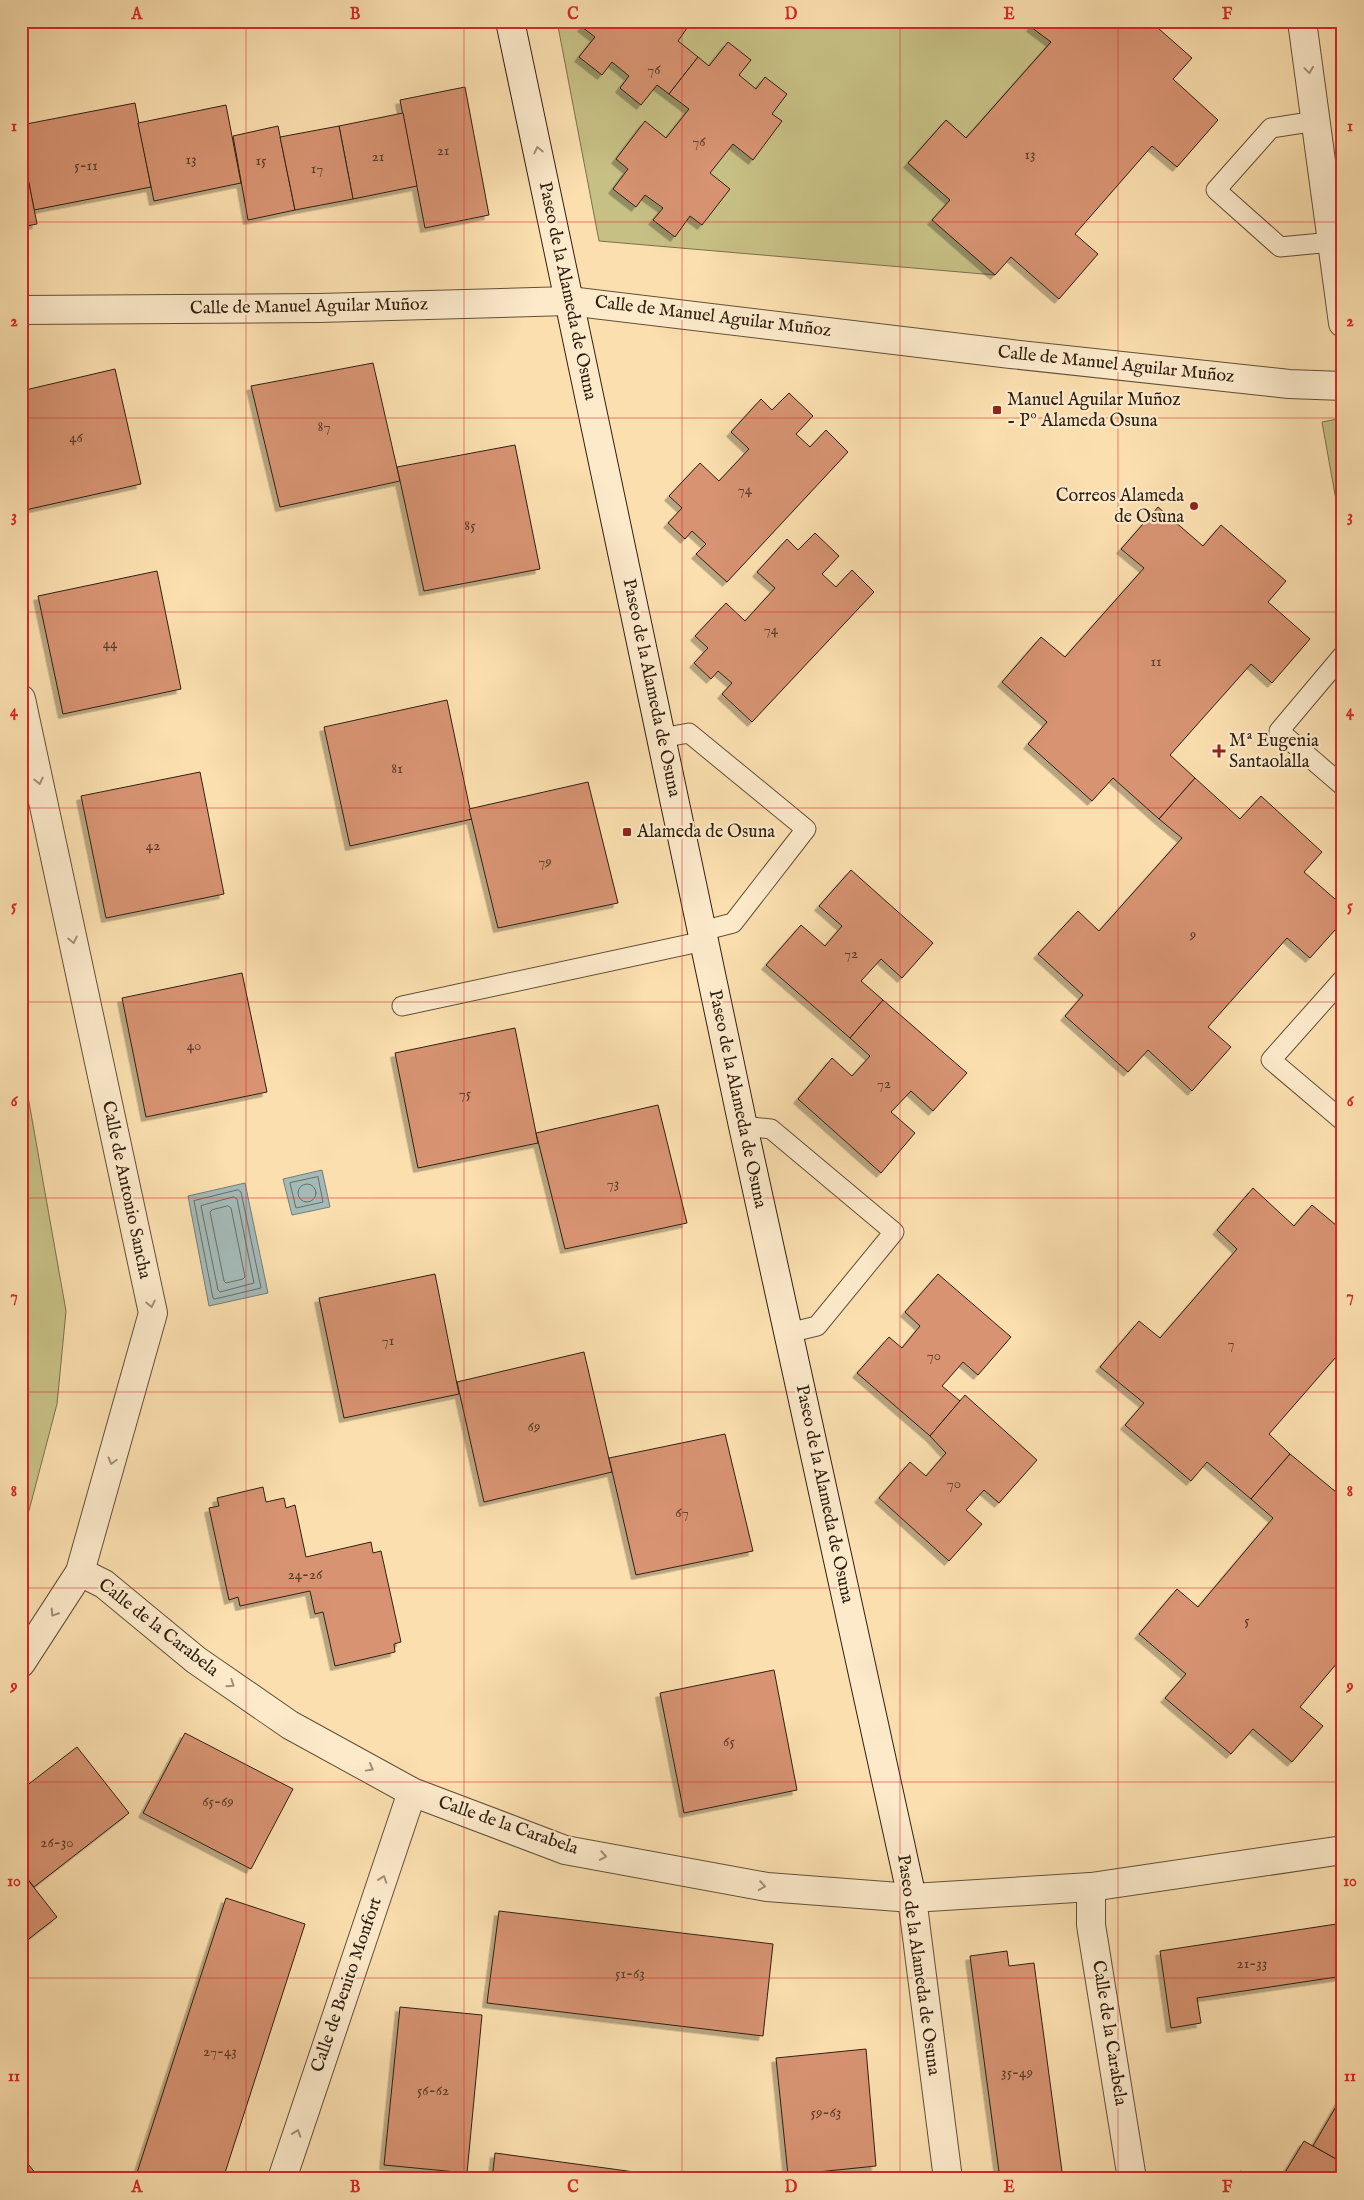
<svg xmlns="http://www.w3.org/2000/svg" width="1364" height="2200" font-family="'IM FELL English',serif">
<defs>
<filter id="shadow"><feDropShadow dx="-4.5" dy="4.5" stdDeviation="0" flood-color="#0004"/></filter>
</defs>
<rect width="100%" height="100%" fill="#fbdfaf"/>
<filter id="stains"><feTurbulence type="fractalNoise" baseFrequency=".004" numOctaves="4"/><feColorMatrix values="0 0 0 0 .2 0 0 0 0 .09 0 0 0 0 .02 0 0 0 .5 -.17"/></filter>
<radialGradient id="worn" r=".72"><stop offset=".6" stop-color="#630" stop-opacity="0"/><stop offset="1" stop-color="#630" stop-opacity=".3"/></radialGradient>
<g fill="#c7c085" stroke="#7b704b">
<polygon points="557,21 1027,21 1051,42 966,138 946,120 908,163 950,200 933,220 995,275 599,241"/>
<polygon points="1343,418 1343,539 1322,422"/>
<polygon points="21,1057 66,1311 57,1404 21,1541"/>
</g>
<g fill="#a4bab7" stroke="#757c75">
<polygon points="322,1170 330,1207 292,1215 283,1179"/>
<polygon points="245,1183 268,1293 209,1306 188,1196"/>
</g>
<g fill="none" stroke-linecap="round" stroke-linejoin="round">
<g stroke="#6a6d64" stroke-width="1">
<polygon points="318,1177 323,1202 296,1208 290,1183"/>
<circle cx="307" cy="1193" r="9"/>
<polygon points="238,1190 241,1192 261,1288 215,1299 213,1298 194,1201"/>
<polygon points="234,1197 237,1199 254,1283 220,1292 218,1290 201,1206"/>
<polygon points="228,1206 231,1208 245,1277 243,1279 226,1283 224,1281 210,1212 212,1210"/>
</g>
</g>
<g fill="#d79372" stroke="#2f2011" filter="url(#shadow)">
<polygon points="587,21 692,21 678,41 698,57 669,94 657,85 641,105 620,88 629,76 612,62 602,75 579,57 595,37 582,27"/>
<polygon points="1036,21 1150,21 1192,58 1173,79 1218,120 1177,167 1152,146 1075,234 1098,254 1059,299 1011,257 995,275 932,220 950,200 908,163 946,120 966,138 1051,42 1031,27"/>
<polygon points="728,42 751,60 739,75 756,89 765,77 787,94 772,114 782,121 753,160 733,144 710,173 730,189 702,225 690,216 675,237 653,220 663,208 645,195 636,207 613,189 628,169 616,159 645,121 666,138 689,109 669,94 698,57 709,66"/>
<polygon points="465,87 489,215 425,228 400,100"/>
<polygon points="135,103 151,187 34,210 21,143 21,125"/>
<polygon points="226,105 241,183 154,201 138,123"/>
<polygon points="403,113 417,186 353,199 339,126"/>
<polygon points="278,126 295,210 248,220 233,136"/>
<polygon points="339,126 353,199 295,210 280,137"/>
<polygon points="21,143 37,224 21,227"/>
<polygon points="373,363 400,481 280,507 251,386"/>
<polygon points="115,369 141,484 21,511 21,391"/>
<polygon points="789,393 813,416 796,434 810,447 826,430 848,452 727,582 696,554 706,544 692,531 685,539 668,523 682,508 669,496 700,463 719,481 749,449 731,432 761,399 772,410"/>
<polygon points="515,445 540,569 424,591 397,467"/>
<polygon points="1158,507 1203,546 1221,525 1286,581 1268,602 1310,639 1272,683 1251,664 1170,755 1195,778 1159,819 1113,778 1092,801 1028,744 1047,722 1002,682 1041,637 1065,657 1144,568 1121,549"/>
<polygon points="815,533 839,556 822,574 836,587 852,570 874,592 752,722 722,694 732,683 718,671 711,679 694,663 708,648 695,636 726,603 745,621 775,588 757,572 787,539 798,550"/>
<polygon points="157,571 181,689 63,714 38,596"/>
<polygon points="447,700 472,819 350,846 324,727"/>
<polygon points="200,772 224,894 106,918 81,796"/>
<polygon points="1195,778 1240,819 1261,796 1322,852 1304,872 1343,906 1343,921 1310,958 1287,938 1208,1027 1231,1047 1192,1091 1148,1050 1128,1072 1065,1016 1083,995 1038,954 1078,911 1099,931 1182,838 1159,819"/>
<polygon points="588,782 618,903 498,928 469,809"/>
<polygon points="851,870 933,943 902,978 881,959 861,981 883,1000 850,1038 766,965 801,925 825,946 842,926 819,906"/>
<polygon points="242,973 267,1092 146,1117 122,998"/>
<polygon points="883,1000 967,1073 933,1111 911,1091 891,1112 915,1133 881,1173 798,1099 832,1058 852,1076 870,1056 850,1038"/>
<polygon points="515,1028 538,1143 418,1168 395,1053"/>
<polygon points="658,1105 687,1223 565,1249 536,1133"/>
<polygon points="1253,1188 1294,1226 1312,1205 1343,1231 1343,1349 1269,1434 1290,1454 1251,1499 1207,1462 1191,1481 1125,1425 1144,1403 1100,1367 1139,1321 1160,1338 1237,1249 1217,1230"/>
<polygon points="435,1274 459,1394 344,1418 319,1298"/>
<polygon points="938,1274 1011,1337 978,1375 963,1362 942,1386 960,1401 930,1436 857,1373 889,1337 902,1348 920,1326 905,1312"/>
<polygon points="584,1352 612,1472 484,1502 457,1382"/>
<polygon points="965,1395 1037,1460 999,1503 984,1490 966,1510 982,1524 949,1561 879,1498 910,1462 926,1476 946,1453 930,1436"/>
<polygon points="725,1434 753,1551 636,1575 609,1458"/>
<polygon points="1290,1454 1336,1492 1343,1484 1343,1656 1300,1707 1323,1726 1292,1762 1253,1729 1231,1754 1165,1698 1186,1674 1139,1634 1177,1589 1198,1607 1273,1518 1251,1499"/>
<polygon points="263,1487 266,1502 284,1498 286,1508 295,1505 306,1557 371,1542 373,1553 381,1551 401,1642 394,1644 395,1652 335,1666 323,1612 315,1614 310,1591 240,1606 238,1597 229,1600 209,1508 219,1506 217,1498"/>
<polygon points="774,1670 797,1790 684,1813 660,1693"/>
<polygon points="185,1733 293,1789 251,1869 143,1813"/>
<polygon points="77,1747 129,1813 34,1887 21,1871 21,1790"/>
<polygon points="21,1871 57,1917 21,1945"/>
<polygon points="226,1898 305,1924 223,2179 135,2179"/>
<polygon points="499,1911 773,1944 763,2036 487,2003"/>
<polygon points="1343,1923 1343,1976 1197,1998 1201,2023 1171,2028 1160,1951"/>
<polygon points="1007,1951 1009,1966 1034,1963 1063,2179 1000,2179 970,1956"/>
<polygon points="400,2007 482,2015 467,2173 384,2165"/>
<polygon points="866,2049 876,2166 788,2175 776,2058"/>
<polygon points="1341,2098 1343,2099 1343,2163 1313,2146"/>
<polygon points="1304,2141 1343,2163 1341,2179 1281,2179"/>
<polygon points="495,2153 686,2179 492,2179"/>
<polygon points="21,2155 40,2179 21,2179"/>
<polygon points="1240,2171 1253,2179 1235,2179"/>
</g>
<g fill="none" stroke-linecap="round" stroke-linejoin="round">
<defs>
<g id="lane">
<polyline points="1316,121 1271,128 1216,190 1280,247 1332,242"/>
<polyline points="1343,655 1279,731 1343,786"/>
<polyline points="661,738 689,733 806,829 733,923 702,931"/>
<polyline points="1343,979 1271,1060 1343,1121"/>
<polyline points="402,1006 704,941"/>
<polyline points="743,1126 771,1129 894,1232 817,1326 788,1333"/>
</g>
<g id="street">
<polyline points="1302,21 1343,323"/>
<polyline points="21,310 319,308 569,301 1011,354 1289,384 1343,386"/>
<polyline points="21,699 153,1313 80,1572 21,1663"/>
<polyline points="80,1572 104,1584 196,1660 290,1725 412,1792 565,1850 767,1887 912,1898 1091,1887 1343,1850"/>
<polyline points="1091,1887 1091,1925 1132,2179"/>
<polyline points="912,1898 948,2179"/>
<polyline points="282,2179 412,1792"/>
</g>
<polyline id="secondary" points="510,21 743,1126 912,1898"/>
</defs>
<use href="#lane" stroke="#625038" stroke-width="21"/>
<use href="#street" stroke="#625038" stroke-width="30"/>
<use href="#secondary" stroke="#2f2011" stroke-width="30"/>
<use href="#lane" stroke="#fceacb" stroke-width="19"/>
<use href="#street" stroke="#fceacb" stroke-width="28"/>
<use href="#secondary" stroke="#fceacb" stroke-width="28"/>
</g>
<defs><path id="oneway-chevron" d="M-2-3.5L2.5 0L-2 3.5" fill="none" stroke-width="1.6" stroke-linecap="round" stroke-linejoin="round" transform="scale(1.25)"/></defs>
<g stroke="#a08f77">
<use href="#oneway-chevron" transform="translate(1309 70) rotate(82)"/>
<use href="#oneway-chevron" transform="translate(538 150) rotate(-102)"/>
<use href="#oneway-chevron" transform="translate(39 781) rotate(78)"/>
<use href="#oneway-chevron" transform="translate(73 940) rotate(78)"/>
<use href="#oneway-chevron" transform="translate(151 1304) rotate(78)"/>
<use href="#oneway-chevron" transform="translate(112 1461) rotate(106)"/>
<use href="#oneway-chevron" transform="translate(54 1613) rotate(123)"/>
<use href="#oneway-chevron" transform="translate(231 1684) rotate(34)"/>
<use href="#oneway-chevron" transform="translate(370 1768) rotate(29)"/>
<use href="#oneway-chevron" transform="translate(603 1856) rotate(10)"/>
<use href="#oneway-chevron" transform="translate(383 1879) rotate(-71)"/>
<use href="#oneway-chevron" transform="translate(762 1886) rotate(9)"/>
<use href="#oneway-chevron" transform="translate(297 2133) rotate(-71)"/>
</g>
<path fill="none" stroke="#d62828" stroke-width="1" stroke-opacity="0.55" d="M246 21V2179M464 21V2179M682 21V2179M900 21V2179M1118 21V2179M21 222H1343M21 418H1343M21 612H1343M21 808H1343M21 1002H1343M21 1198H1343M21 1392H1343M21 1588H1343M21 1782H1343M21 1978H1343"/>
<g fill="#8f2418" stroke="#fceacb" stroke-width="2">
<rect x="992" y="405" width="10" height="10" rx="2.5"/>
<circle cx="1194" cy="506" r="5"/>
<path d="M1216.5 743.5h5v5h5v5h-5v5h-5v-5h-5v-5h5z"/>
<rect x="622" y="827" width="10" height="10" rx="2.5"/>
</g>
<g text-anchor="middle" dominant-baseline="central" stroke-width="4.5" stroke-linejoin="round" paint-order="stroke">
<g font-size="15" fill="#593d29">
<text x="654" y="69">76</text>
<text x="699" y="141">76</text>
<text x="443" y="150">21</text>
<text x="1030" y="154">13</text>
<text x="378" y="156">21</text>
<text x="191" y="159">13</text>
<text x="261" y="160">15</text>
<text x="86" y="165">5-11</text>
<text x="317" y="168">17</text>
<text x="324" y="426">87</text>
<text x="76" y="437">46</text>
<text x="745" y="489">74</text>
<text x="470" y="525">85</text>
<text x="771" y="629">74</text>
<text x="110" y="643">44</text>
<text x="1156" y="661">11</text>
<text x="397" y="768">81</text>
<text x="153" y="845">42</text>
<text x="545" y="861">79</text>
<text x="1193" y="934">9</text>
<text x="851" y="953">72</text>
<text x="194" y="1045">40</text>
<text x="884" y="1083">72</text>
<text x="465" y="1093">75</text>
<text x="613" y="1183">73</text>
<text x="388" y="1340">71</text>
<text x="1231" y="1343">7</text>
<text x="934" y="1355">70</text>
<text x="534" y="1426">69</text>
<text x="954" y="1483">70</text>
<text x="682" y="1512">67</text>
<text x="305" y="1574">24-26</text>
<text x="1247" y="1620">5</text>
<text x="729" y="1741">65</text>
<text x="218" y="1801">65-69</text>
<text x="57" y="1842">26-30</text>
<text x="1252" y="1963">21-33</text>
<text x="630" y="1973">51-63</text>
<text x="220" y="2051">27-43</text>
<text x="1017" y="2072">35-49</text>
<text x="433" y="2090">56-62</text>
<text x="826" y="2112">59-63</text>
</g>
<g font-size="18" fill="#2f2011" stroke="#fceacb">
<text transform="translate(567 291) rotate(78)">Paseo de la Alameda de Osuna</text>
<text transform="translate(309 307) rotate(-1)">Calle de Manuel Aguilar Muñoz</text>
<text transform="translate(713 317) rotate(7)">Calle de Manuel Aguilar Muñoz</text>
<text transform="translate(1116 365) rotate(6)">Calle de Manuel Aguilar Muñoz</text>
<text transform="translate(651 688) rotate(78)">Paseo de la Alameda de Osuna</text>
<text transform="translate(737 1099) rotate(78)">Paseo de la Alameda de Osuna</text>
<text transform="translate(126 1190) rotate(78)">Calle de Antonio Sancha</text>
<text transform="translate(824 1494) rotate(78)">Paseo de la Alameda de Osuna</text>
<text transform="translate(158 1628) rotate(38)">Calle de la Carabela</text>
<text transform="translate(508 1826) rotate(19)">Calle de la Carabela</text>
<text transform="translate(918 1965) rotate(82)">Paseo de la Alameda de Osuna</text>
<text transform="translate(347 1985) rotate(-71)">Calle de Benito Monfort</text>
<text transform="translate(1109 2033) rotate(81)">Calle de la Carabela</text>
</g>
<g font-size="18" fill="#2f2011" stroke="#fceacb" text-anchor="start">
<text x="1007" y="400">Manuel Aguilar Muñoz<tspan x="1007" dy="21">- Pº Alameda Osuna</tspan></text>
<text x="1184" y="496" text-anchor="end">Correos Alameda<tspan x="1184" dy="21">de Osuna</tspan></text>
<text x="1229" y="741">Mª Eugenia<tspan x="1229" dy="21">Santaolalla</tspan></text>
<text x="637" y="832">Alameda de Osuna</text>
</g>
</g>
<rect width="1364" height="2200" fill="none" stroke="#fbdfaf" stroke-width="55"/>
<rect x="28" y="28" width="1308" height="2144" fill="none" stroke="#d62828" stroke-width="2"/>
<g font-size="16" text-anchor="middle" font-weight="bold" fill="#d62828">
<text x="137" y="19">A</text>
<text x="355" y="19">B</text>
<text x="573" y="19">C</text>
<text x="791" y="19">D</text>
<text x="1009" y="19">E</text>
<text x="1227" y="19">F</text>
<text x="14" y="131">1</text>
<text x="1350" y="131">1</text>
<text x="14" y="326">2</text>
<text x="1350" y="326">2</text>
<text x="14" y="521">3</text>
<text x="1350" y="521">3</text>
<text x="14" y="716">4</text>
<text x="1350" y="716">4</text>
<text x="14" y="911">5</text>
<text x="1350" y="911">5</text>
<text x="14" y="1106">6</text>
<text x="1350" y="1106">6</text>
<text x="14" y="1301">7</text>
<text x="1350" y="1301">7</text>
<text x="14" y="1496">8</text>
<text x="1350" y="1496">8</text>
<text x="14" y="1691">9</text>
<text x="1350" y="1691">9</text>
<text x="14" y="1886">10</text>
<text x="1350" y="1886">10</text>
<text x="14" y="2081">11</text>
<text x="1350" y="2081">11</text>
<text x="137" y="2192">A</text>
<text x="355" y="2192">B</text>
<text x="573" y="2192">C</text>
<text x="791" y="2192">D</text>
<text x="1009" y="2192">E</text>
<text x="1227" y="2192">F</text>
</g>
<rect width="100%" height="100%" filter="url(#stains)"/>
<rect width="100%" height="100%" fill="url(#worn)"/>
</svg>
